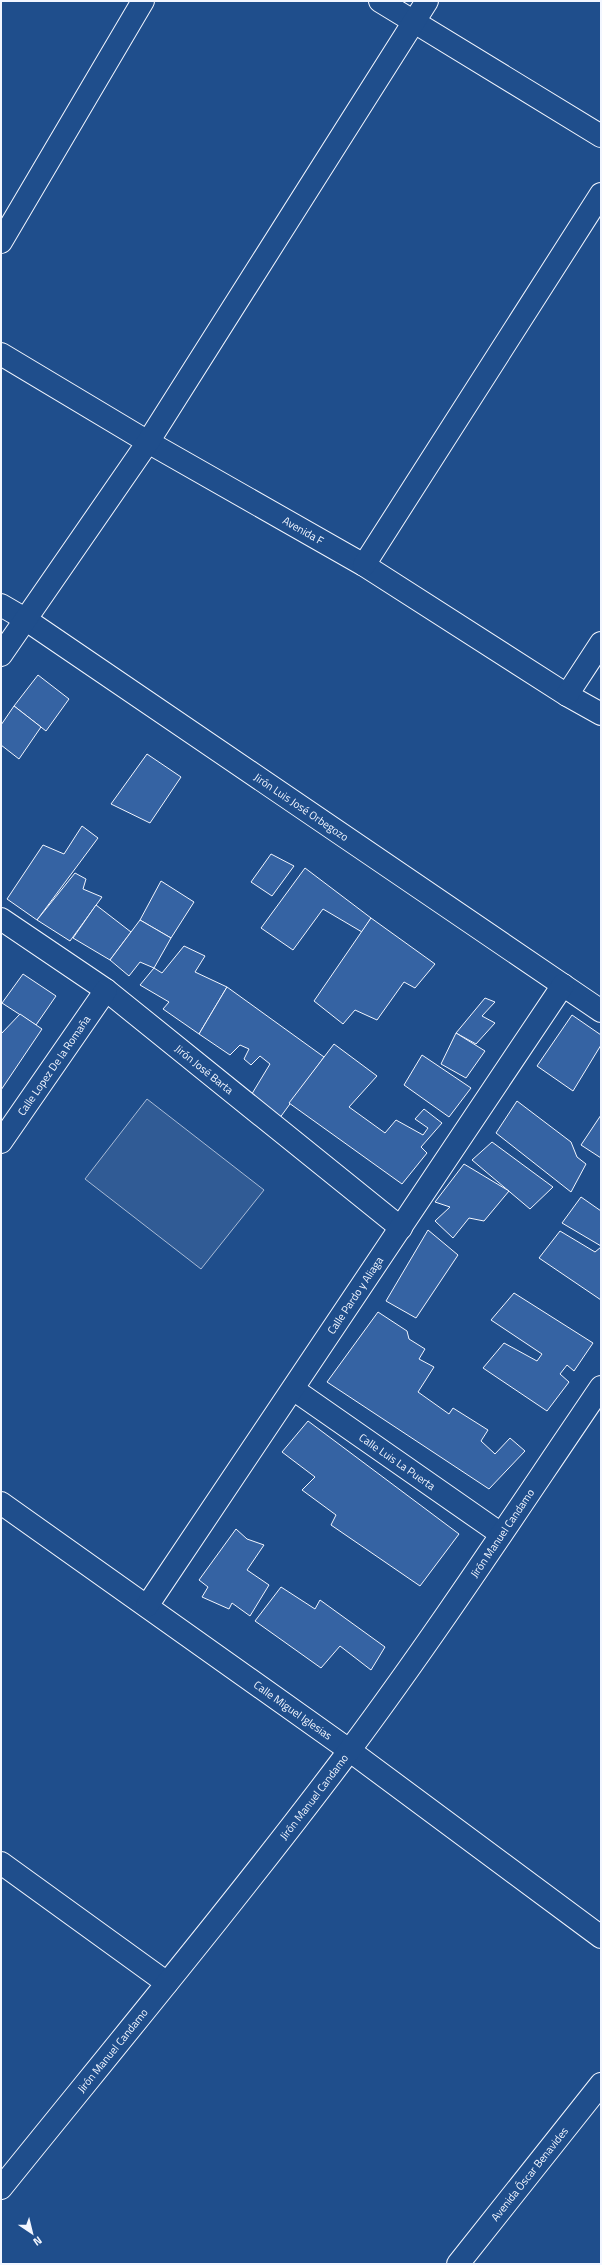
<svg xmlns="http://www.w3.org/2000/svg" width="602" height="2265" font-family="'Titillium Web',sans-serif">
<rect width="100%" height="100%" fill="#1f4e8c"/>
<polygon fill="#305b95" stroke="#a8bbd7" points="147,1099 264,1190 201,1269 85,1179"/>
<g fill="#3563a3" stroke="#f2f6ff">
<polygon points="38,675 69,699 46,731 14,706"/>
<polygon points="14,706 41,727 19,759 1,745 1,725"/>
<polygon points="147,754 181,777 150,823 111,804"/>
<polygon points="82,826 98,838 37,920 7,899 43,845 64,854"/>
<polygon points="271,854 294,866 272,896 251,882"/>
<polygon points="305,868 371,918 362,932 323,909 293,950 261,928"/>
<polygon points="75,873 86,879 83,889 102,897 70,941 37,920"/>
<polygon points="161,881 194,902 171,938 140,920"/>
<polygon points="96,905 131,932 110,960 73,938"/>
<polygon points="371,918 435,964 415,988 404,982 377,1020 355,1010 343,1024 314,1001"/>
<polygon points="140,920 171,938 154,968 140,962 129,976 110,960"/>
<polygon points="184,946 205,956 195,972 227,987 199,1034 163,1009 169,1002 140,985 154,968 162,973"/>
<polygon points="23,974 56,996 36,1025 2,1003"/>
<polygon points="227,987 324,1057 279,1119 250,1097 270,1064 260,1056 251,1065 244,1059 249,1049 240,1045 230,1055 199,1034"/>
<polygon points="485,998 495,1002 482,1016 495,1023 476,1044 456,1033"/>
<polygon points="20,1014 42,1029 1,1090 1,1034"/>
<polygon points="572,1015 601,1035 601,1045 573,1091 537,1066"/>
<polygon points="456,1033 485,1051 466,1078 441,1064"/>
<polygon points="334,1044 377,1076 349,1107 385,1133 396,1120 423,1135 428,1128 415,1119 424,1109 442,1123 421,1147 427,1153 402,1184 289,1103"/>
<polygon points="422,1055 471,1088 449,1117 404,1085"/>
<polygon points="517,1101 571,1142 577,1157 586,1164 571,1192 496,1133"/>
<polygon points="601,1115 601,1158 581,1145"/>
<polygon points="492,1142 553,1187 530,1209 472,1160"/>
<polygon points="464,1164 509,1191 484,1221 469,1218 453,1238 435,1221 450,1207 435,1202"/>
<polygon points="581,1197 601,1211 601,1246 562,1223"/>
<polygon points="428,1230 458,1255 416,1318 386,1301"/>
<polygon points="560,1231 595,1252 601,1247 601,1300 539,1258"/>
<polygon points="514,1293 593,1343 574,1371 567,1365 560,1374 569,1382 547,1411 483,1368 504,1343 537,1361 542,1354 491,1320"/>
<polygon points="378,1312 407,1331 409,1339 425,1349 419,1359 434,1367 418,1392 449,1414 453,1408 488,1430 481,1441 495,1454 510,1438 525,1451 489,1489 327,1382"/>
<polygon points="308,1421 459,1534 420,1586 331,1525 336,1515 302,1490 315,1477 282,1452"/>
<polygon points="236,1529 247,1539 264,1545 247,1570 269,1585 250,1616 232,1603 229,1609 202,1597 208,1587 199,1580"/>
<polygon points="281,1587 315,1609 320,1600 385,1647 371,1670 340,1646 321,1668 255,1621"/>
</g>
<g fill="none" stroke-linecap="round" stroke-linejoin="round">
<defs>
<g id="minor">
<polyline points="380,1 601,136"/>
<polyline points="1,242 143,1"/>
<path id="s1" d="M1 354 148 442 364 565 567 695 601 714"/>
<polyline points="364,565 601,194"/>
<path id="s2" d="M1 605 25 619 601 1011"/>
<polyline points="1,655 148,442 427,1"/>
<polyline points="567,695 601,643"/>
<path id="s3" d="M1 919 106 990 401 1228"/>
<path id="s4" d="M1 1142 106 990"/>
<path id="s5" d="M293 1389 501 1534"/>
<path id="s6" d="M1 1503 349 1750 601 1937"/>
<path id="s7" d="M147 1606 563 985"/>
<polyline points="1,1863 167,1983"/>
<path id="s8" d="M1 2188C118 2043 237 1900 349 1751 437 1633 518 1509 601 1387"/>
<path id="s9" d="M458 2264 601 2084"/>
</g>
</defs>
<use href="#minor" stroke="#f2f6ff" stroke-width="24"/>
<use href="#minor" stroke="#1f4e8c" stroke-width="22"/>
</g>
<g text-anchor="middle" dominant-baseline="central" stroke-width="3" stroke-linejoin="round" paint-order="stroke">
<g font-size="11" fill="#f2f6ff" stroke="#1f4e8c">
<text stroke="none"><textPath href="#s1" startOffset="350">Avenida F</textPath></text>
<text stroke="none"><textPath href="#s2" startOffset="362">Jirón Luis José Orbegozo</textPath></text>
<text stroke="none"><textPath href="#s4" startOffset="93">Calle Lopez De la Romaña</textPath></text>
<text stroke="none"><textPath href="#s3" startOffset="253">Jirón José Barta</textPath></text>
<text stroke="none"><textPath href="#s7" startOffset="374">Calle Pardo y Aliaga</textPath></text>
<text stroke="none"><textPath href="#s5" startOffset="127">Calle Luis La Puerta</textPath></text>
<text stroke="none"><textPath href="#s8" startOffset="825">Jirón Manuel Candamo</textPath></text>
<text stroke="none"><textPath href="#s6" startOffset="358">Calle Miguel Iglesias</textPath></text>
<text stroke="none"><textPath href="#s8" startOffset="501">Jirón Manuel Candamo</textPath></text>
<text stroke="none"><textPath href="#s8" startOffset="177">Jirón Manuel Candamo</textPath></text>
<text stroke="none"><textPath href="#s9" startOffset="115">Avenida Óscar Benavides</textPath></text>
</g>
</g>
<rect width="602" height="2265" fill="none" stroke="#f2f6ff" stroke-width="4"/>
<g transform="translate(32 2233) rotate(145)" stroke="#1f4e8c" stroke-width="3" paint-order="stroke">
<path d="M0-3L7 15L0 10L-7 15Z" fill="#f2f6ff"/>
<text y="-6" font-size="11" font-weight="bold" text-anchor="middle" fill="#f2f6ff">N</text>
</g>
</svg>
